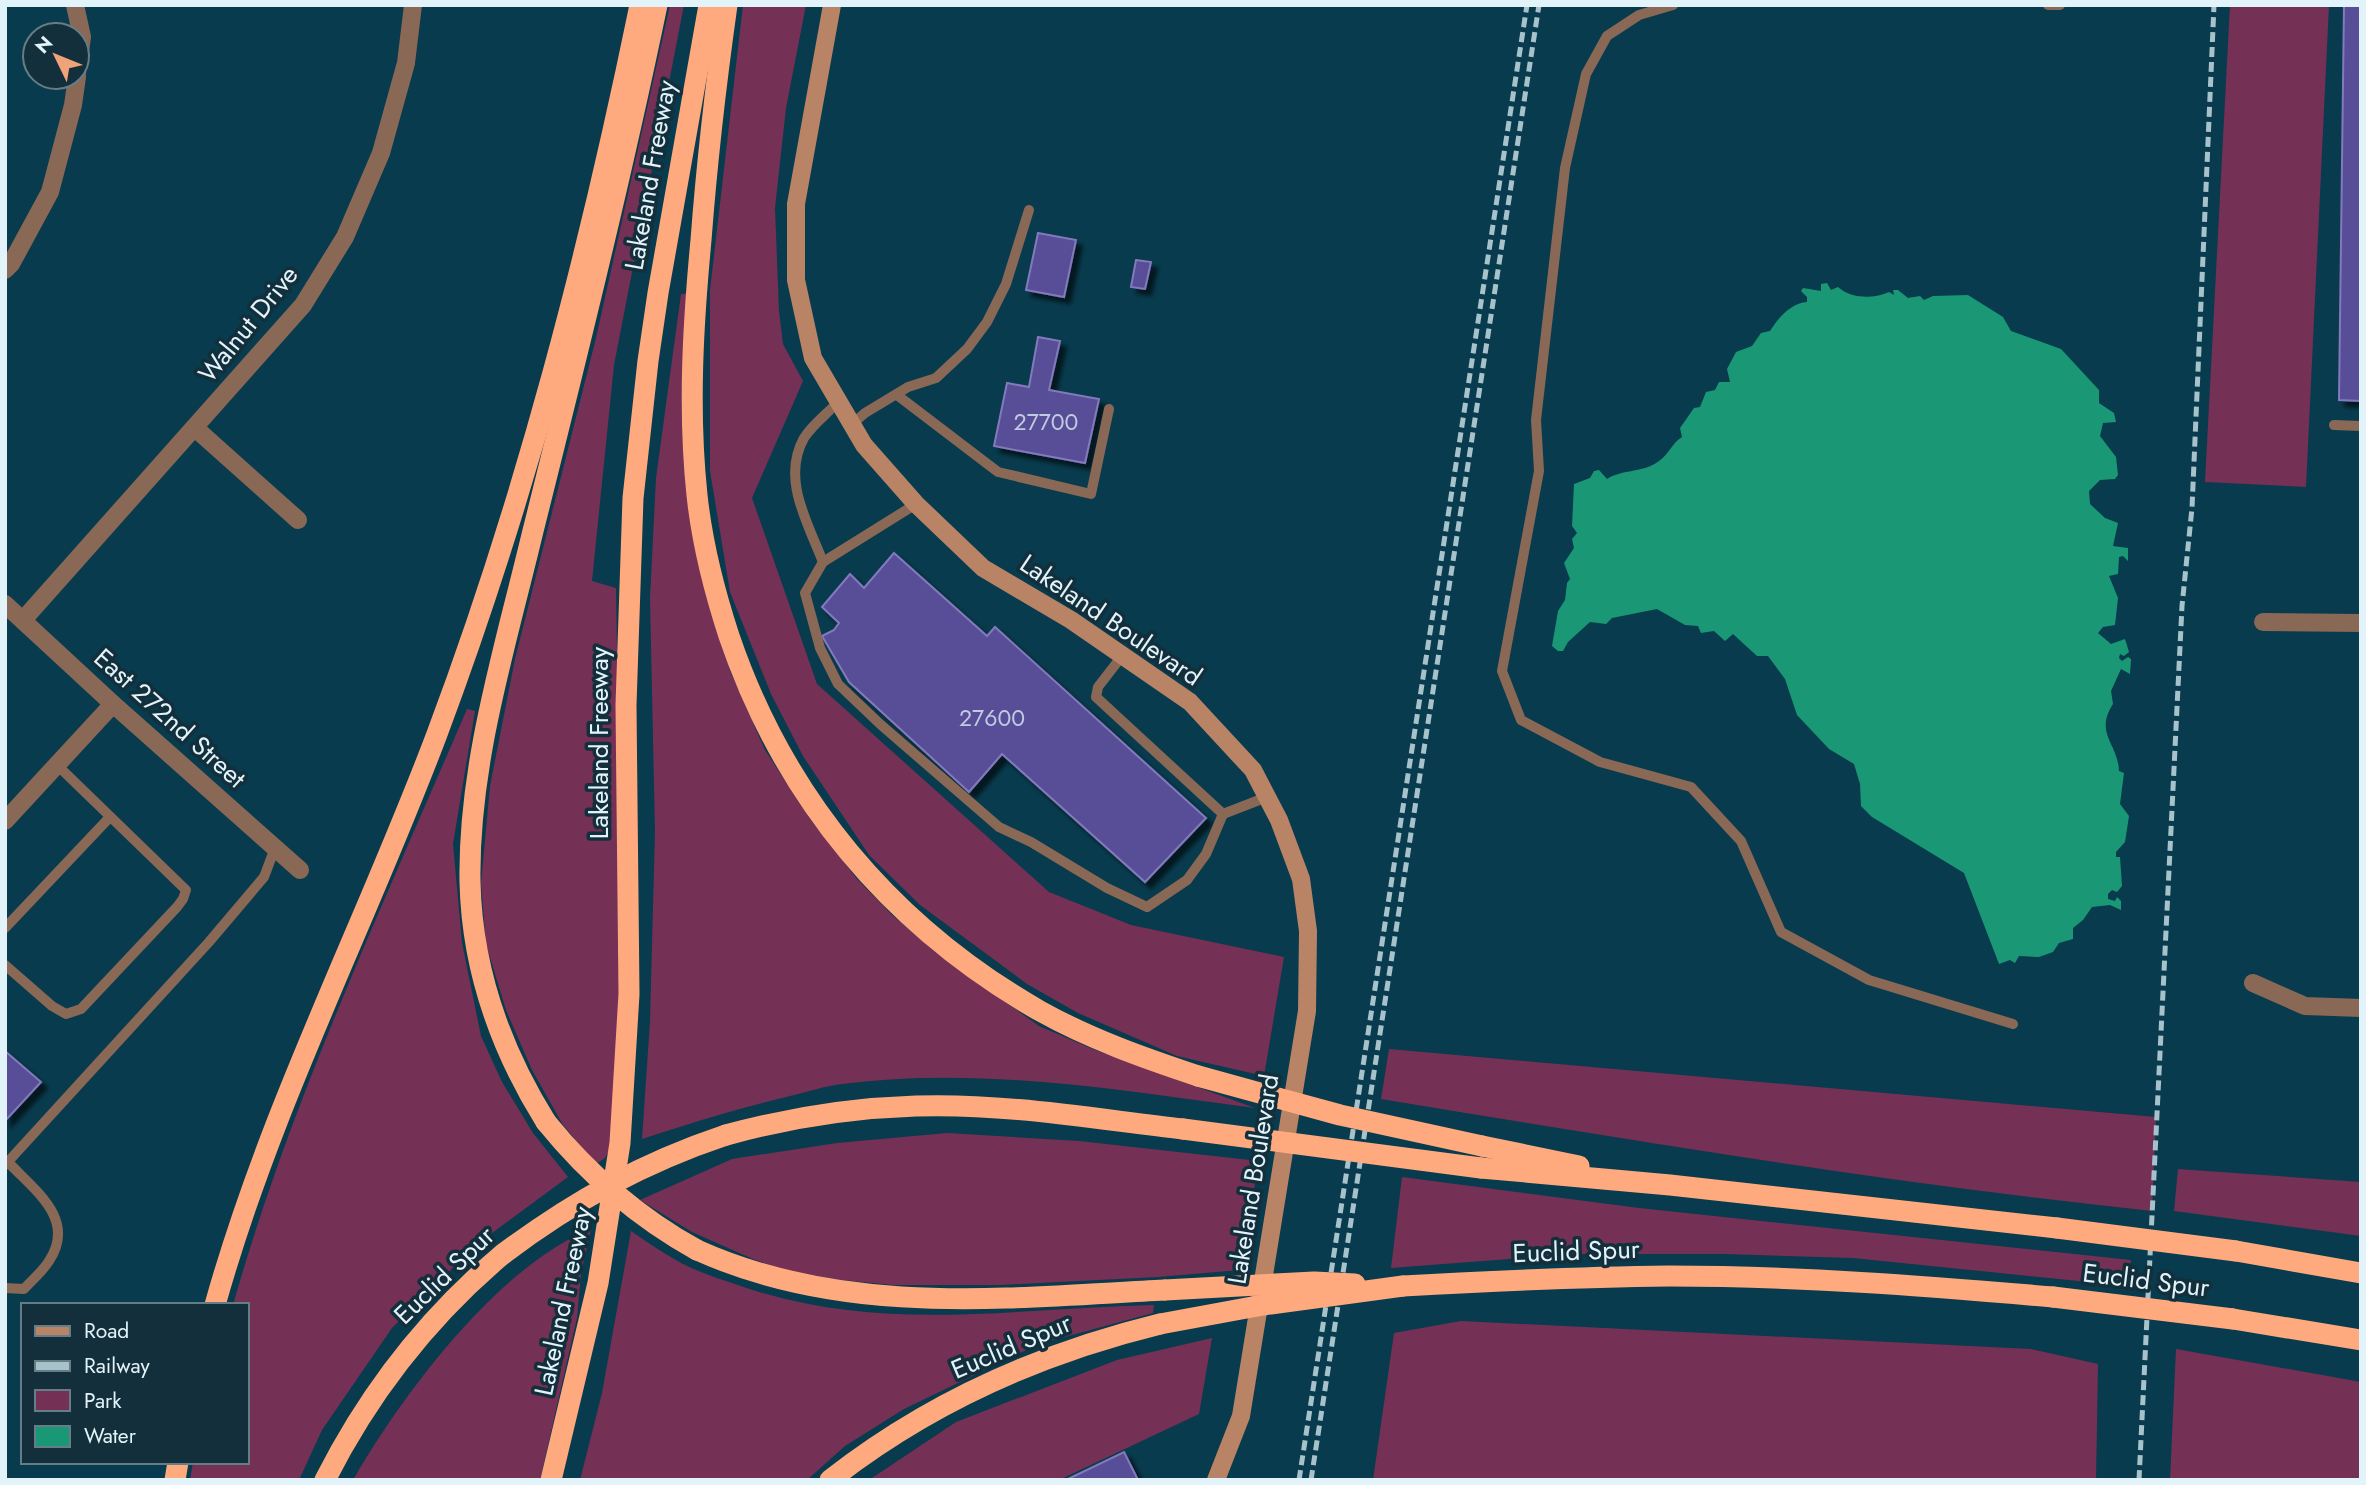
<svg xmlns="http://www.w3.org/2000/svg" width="2366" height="1485" font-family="Jost,sans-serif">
<defs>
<filter id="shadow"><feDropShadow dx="6" dy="6" stdDeviation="2" flood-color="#0009"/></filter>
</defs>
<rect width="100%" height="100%" fill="#083b4d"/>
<g fill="#753056">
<polygon points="670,5 684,5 614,365 592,581 616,588 622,977 612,1145 605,1158 596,1164 563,1125 532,1070 506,1010 486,944 481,883 490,786 515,659 596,338"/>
<polygon points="743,5 806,5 786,108 775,208 779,311 783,344 803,381 752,498 817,684 1049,892 1131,925 1284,957 1264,1076 1177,1056 1078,1013 1027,984 920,905 869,855 803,756 771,694 730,592 710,471 710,290"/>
<polygon points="2230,5 2329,5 2306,487 2205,482"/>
<path d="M690 293 702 570 730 671 765 750 810 819 857 879 892 915 934 951 1039 1026 1095 1050 1255 1108C1119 1090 979 1066 842 1084 825 1086 807 1092 790 1096 740 1108 691 1123 642 1139L650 1022 655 831 650 598 656 478 681 294Z"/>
<path d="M467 709 475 711 453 844 462 943 481 1036 502 1082 533 1133 568 1177 476 1245 392 1328 322 1430 299 1480H190L193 1462H247V1305H233C291 1100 383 905 467 709Z"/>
<path d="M1389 1049 2156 1117 2152 1211C1894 1184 1637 1141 1381 1099Z"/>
<polygon points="947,1133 1079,1141 1259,1161 1240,1270 1158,1277 999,1285 893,1285 801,1276 753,1259 692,1232 640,1200 732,1159 837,1143"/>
<polygon points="2178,1169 2361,1182 2361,1236 2174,1211"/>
<polygon points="1402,1177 1639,1208 2131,1260 2127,1286 1853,1258 1724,1254 1577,1254 1391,1268"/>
<path d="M591 1229 581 1273 577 1318 540 1480H353C402 1395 498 1266 591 1229Z"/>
<path d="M631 1231C647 1242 663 1253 681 1263 698 1272 717 1278 735 1284 876 1335 1009 1308 1154 1305L1153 1313 1039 1344 904 1409 845 1446 807 1480H580L602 1393Z"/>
<polygon points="1461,1321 2031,1349 2098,1364 2096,1480 1373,1480 1394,1333"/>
<polygon points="1212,1338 1199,1414 1059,1480 869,1480 956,1422 1117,1360"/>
<polygon points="2176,1349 2361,1382 2361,1480 2170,1480"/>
</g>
<path fill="#1a9875" d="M1827 283 1831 290 1838 287C1851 299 1874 299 1889 292L1894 295 1893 290H1898L1908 298 1920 296 1924 300 1933 296 1968 295 2003 317 2011 331 2061 349 2099 390V403L2114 413 2116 422 2103 423 2100 436 2116 457 2118 475 2115 479 2100 480 2089 491 2090 504 2105 518 2118 523 2113 546 2128 548V561L2123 556 2119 557 2118 574 2109 576 2118 598 2115 625 2103 627 2098 633 2111 644 2125 639 2129 652 2124 656 2120 654 2119 658 2122 661 2128 657 2131 659 2130 674 2121 669 2111 691 2113 704C2094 734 2118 743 2119 771L2124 773 2120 804 2129 816 2125 842 2116 852V857H2120L2122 886 2117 892 2112 890 2108 894V899L2115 901 2117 897 2121 901V910L2110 905 2092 907 2083 920 2073 928V939L2059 943 2053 952 2039 957 2019 956 2015 963 2010 960 1999 964 1964 873 1872 817 1861 806 1860 784 1854 764 1829 749 1797 715 1785 679 1768 656H1757L1733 634 1725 641 1714 631 1701 633 1698 626 1685 625 1657 609 1612 618 1606 624 1590 622 1568 642 1563 651H1558L1552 646 1558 611 1565 600 1567 583 1570 579 1564 563 1574 548 1572 539 1577 533 1572 526 1574 484 1590 478 1594 471 1599 470 1607 479C1622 469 1644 473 1659 461 1669 454 1672 443 1682 437L1680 428 1694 408 1700 407 1706 392 1715 390 1719 382H1730L1727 369 1736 352 1752 346 1761 333 1770 331C1778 318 1791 303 1807 302V297L1801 291 1803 288 1821 291V284Z"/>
<g fill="#594d97" stroke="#827abc" stroke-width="2" filter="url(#shadow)">
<polygon points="2344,5 2361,5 2361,401 2339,400"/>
<polygon points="1038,233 1076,240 1064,297 1026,290"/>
<polygon points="1136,260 1151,262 1145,289 1131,287"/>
<polygon points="1038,337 1060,341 1049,390 1099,399 1085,463 994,446 1007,383 1029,387"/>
<polygon points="894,553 987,636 995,627 1206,818 1145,882 1002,754 969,792 849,682 822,636 834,630 839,623 822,607 850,574 864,588"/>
<polygon points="5,1051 41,1082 5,1121"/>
<polygon points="1124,1452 1138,1480 1066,1480"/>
</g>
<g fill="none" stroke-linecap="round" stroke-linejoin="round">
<g stroke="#8a6856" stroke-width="10">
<polyline points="1673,5 1639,15 1607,36 1586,74 1565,168 1536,420 1539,471 1502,671 1521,720 1600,762 1691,787 1741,841 1781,932 1869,980 2013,1024"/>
<polyline points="2048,5 2060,5"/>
<polyline points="897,395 998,472 1091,494 1109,409"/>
<polyline points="851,425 865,413 908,387 936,378 967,349 987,322 1006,284 1029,210"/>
<polyline points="2334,425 2361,426"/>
<polyline points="916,504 823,562 805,593 820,648 838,684 880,724 999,827 1031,842 1107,888 1147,907 1187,880 1206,854 1223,814"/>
<path d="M823 562C808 523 781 479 804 438 812 425 828 413 838 402"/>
<polyline points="1122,656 1098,687 1096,697 1223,814 1267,797"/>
<polyline points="5,928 110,817"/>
<polyline points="5,965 52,1006 66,1014 81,1009 177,907 183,899 186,890 57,765"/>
<polyline points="5,1165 209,942 264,877 275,848"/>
<path d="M5 1288 24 1289C32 1280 43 1271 49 1261 77 1219 34 1190 8 1162"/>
</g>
<g stroke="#8a6856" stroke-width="18">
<polyline points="75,5 82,37 77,73"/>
<polyline points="5,270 11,264 50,192 73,105 77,77"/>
<polyline points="195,428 298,520"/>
<polyline points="5,604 113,704 300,870"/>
<polyline points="23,620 303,305 345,237 381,153 406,63 413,5"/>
<polyline points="2263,622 2361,623"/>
<polyline points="5,821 113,704"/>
<polyline points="2253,983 2305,1006 2361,1008"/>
</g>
<polyline stroke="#b98366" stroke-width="18" points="832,5 796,204 796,280 813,358 864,445 916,504 983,568 1071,620 1190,702 1253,770 1279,820 1301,879 1308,931 1307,1011 1241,1416 1216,1480"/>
<g stroke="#ffaa7e" stroke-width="21">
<path d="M727 5C716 83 707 161 701 240 693 325 688 410 697 495 702 543 714 590 729 636 784 798 891 926 1040 1011 1090 1039 1144 1058 1198 1076"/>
<path d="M546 1122C501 1050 472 969 470 882 468 765 505 648 532 535 576 359 620 183 657 5"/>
<path d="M726 1135C788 1118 853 1108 916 1106 1005 1103 1095 1119 1183 1129"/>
<polyline points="1482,1146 1579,1166"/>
<polyline points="1481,1168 1670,1185 2057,1228"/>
<path d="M697 1250C846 1317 1007 1298 1165 1290"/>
<polyline points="2236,1251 2361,1273"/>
<path d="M1403 1286C1492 1281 1580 1277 1669 1276 1797 1276 1925 1286 2053 1297"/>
<path d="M215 1305C270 1108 365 925 437 734 526 497 589 253 640 5"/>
<polyline points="2233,1319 2361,1340"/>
<polyline points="175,1480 178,1462"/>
<path d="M325 1480C369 1393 428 1317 503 1254"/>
<polyline points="551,1480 598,1283 620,1143 629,994 626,705 633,498 648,361 658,293 709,5"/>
<path d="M830 1480C927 1404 1041 1353 1160 1324"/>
</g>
<g stroke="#a8c2cc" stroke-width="5" stroke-dasharray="10 5" stroke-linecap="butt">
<polyline points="1299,1480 1527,5"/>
<polyline points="1311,1480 1539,5"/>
<polyline points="2139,1480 2182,606 2192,508 2214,5"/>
</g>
<g stroke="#ffaa7e" stroke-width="21">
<polyline points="1198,1076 1340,1115 1482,1146"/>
<path d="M546 1122C589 1175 637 1217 697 1250"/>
<polyline points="1183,1129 1481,1168"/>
<polyline points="2057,1228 2236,1251"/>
<path d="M503 1254C574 1201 642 1163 726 1135"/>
<polyline points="1165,1290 1314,1282 1355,1284"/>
<polyline points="2053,1297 2233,1319"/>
<polyline points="1160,1324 1263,1305 1403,1286"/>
</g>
</g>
<g text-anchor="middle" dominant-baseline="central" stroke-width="7" stroke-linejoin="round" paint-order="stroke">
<g font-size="23" fill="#c0cae1">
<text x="1046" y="422">27700</text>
<text x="992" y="718">27600</text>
</g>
<g font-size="26" fill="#e3f3fa" stroke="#132f3b">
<text transform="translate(650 175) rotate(-80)">Lakeland Freeway</text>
<text transform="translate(248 324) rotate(-51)">Walnut Drive</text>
<text transform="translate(1111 620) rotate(34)">Lakeland Boulevard</text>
<text transform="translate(170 718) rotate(42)">East 272nd Street</text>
<text transform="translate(599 743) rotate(-90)">Lakeland Freeway</text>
<text transform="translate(1253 1179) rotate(-81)">Lakeland Boulevard</text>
<text transform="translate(1576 1251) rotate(-2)">Euclid Spur</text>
<text transform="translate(444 1275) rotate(-44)">Euclid Spur</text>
<text transform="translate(2146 1280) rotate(7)">Euclid Spur</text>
<text transform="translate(563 1301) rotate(-78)">Lakeland Freeway</text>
<text transform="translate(1011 1346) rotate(-23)">Euclid Spur</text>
</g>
</g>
<rect width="2366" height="1485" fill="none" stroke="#e3f3fa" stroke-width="14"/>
<rect x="21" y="1303" width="228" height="161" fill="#132f3b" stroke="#667d87" stroke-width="2"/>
<rect x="35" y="1326" width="35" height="10" fill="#b98366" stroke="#667d87" stroke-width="2"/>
<text x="84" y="1338" font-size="21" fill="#e3f3fa">Road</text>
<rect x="35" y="1361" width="35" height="10" fill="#a8c2cc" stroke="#667d87" stroke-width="2"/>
<text x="84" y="1373" font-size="21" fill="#e3f3fa">Railway</text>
<rect x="35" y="1390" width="35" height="21" fill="#753056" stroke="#667d87" stroke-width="2"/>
<text x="84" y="1408" font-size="21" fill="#e3f3fa">Park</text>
<rect x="35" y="1426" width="35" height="21" fill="#1a9875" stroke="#667d87" stroke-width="2"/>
<text x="84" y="1443" font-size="21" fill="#e3f3fa">Water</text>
<g transform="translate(56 56) rotate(313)"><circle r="33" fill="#132f3b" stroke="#667d87" stroke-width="2"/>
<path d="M0-5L12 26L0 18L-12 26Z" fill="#f0a279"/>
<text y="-10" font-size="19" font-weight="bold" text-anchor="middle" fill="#e3f3fa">N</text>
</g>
</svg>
